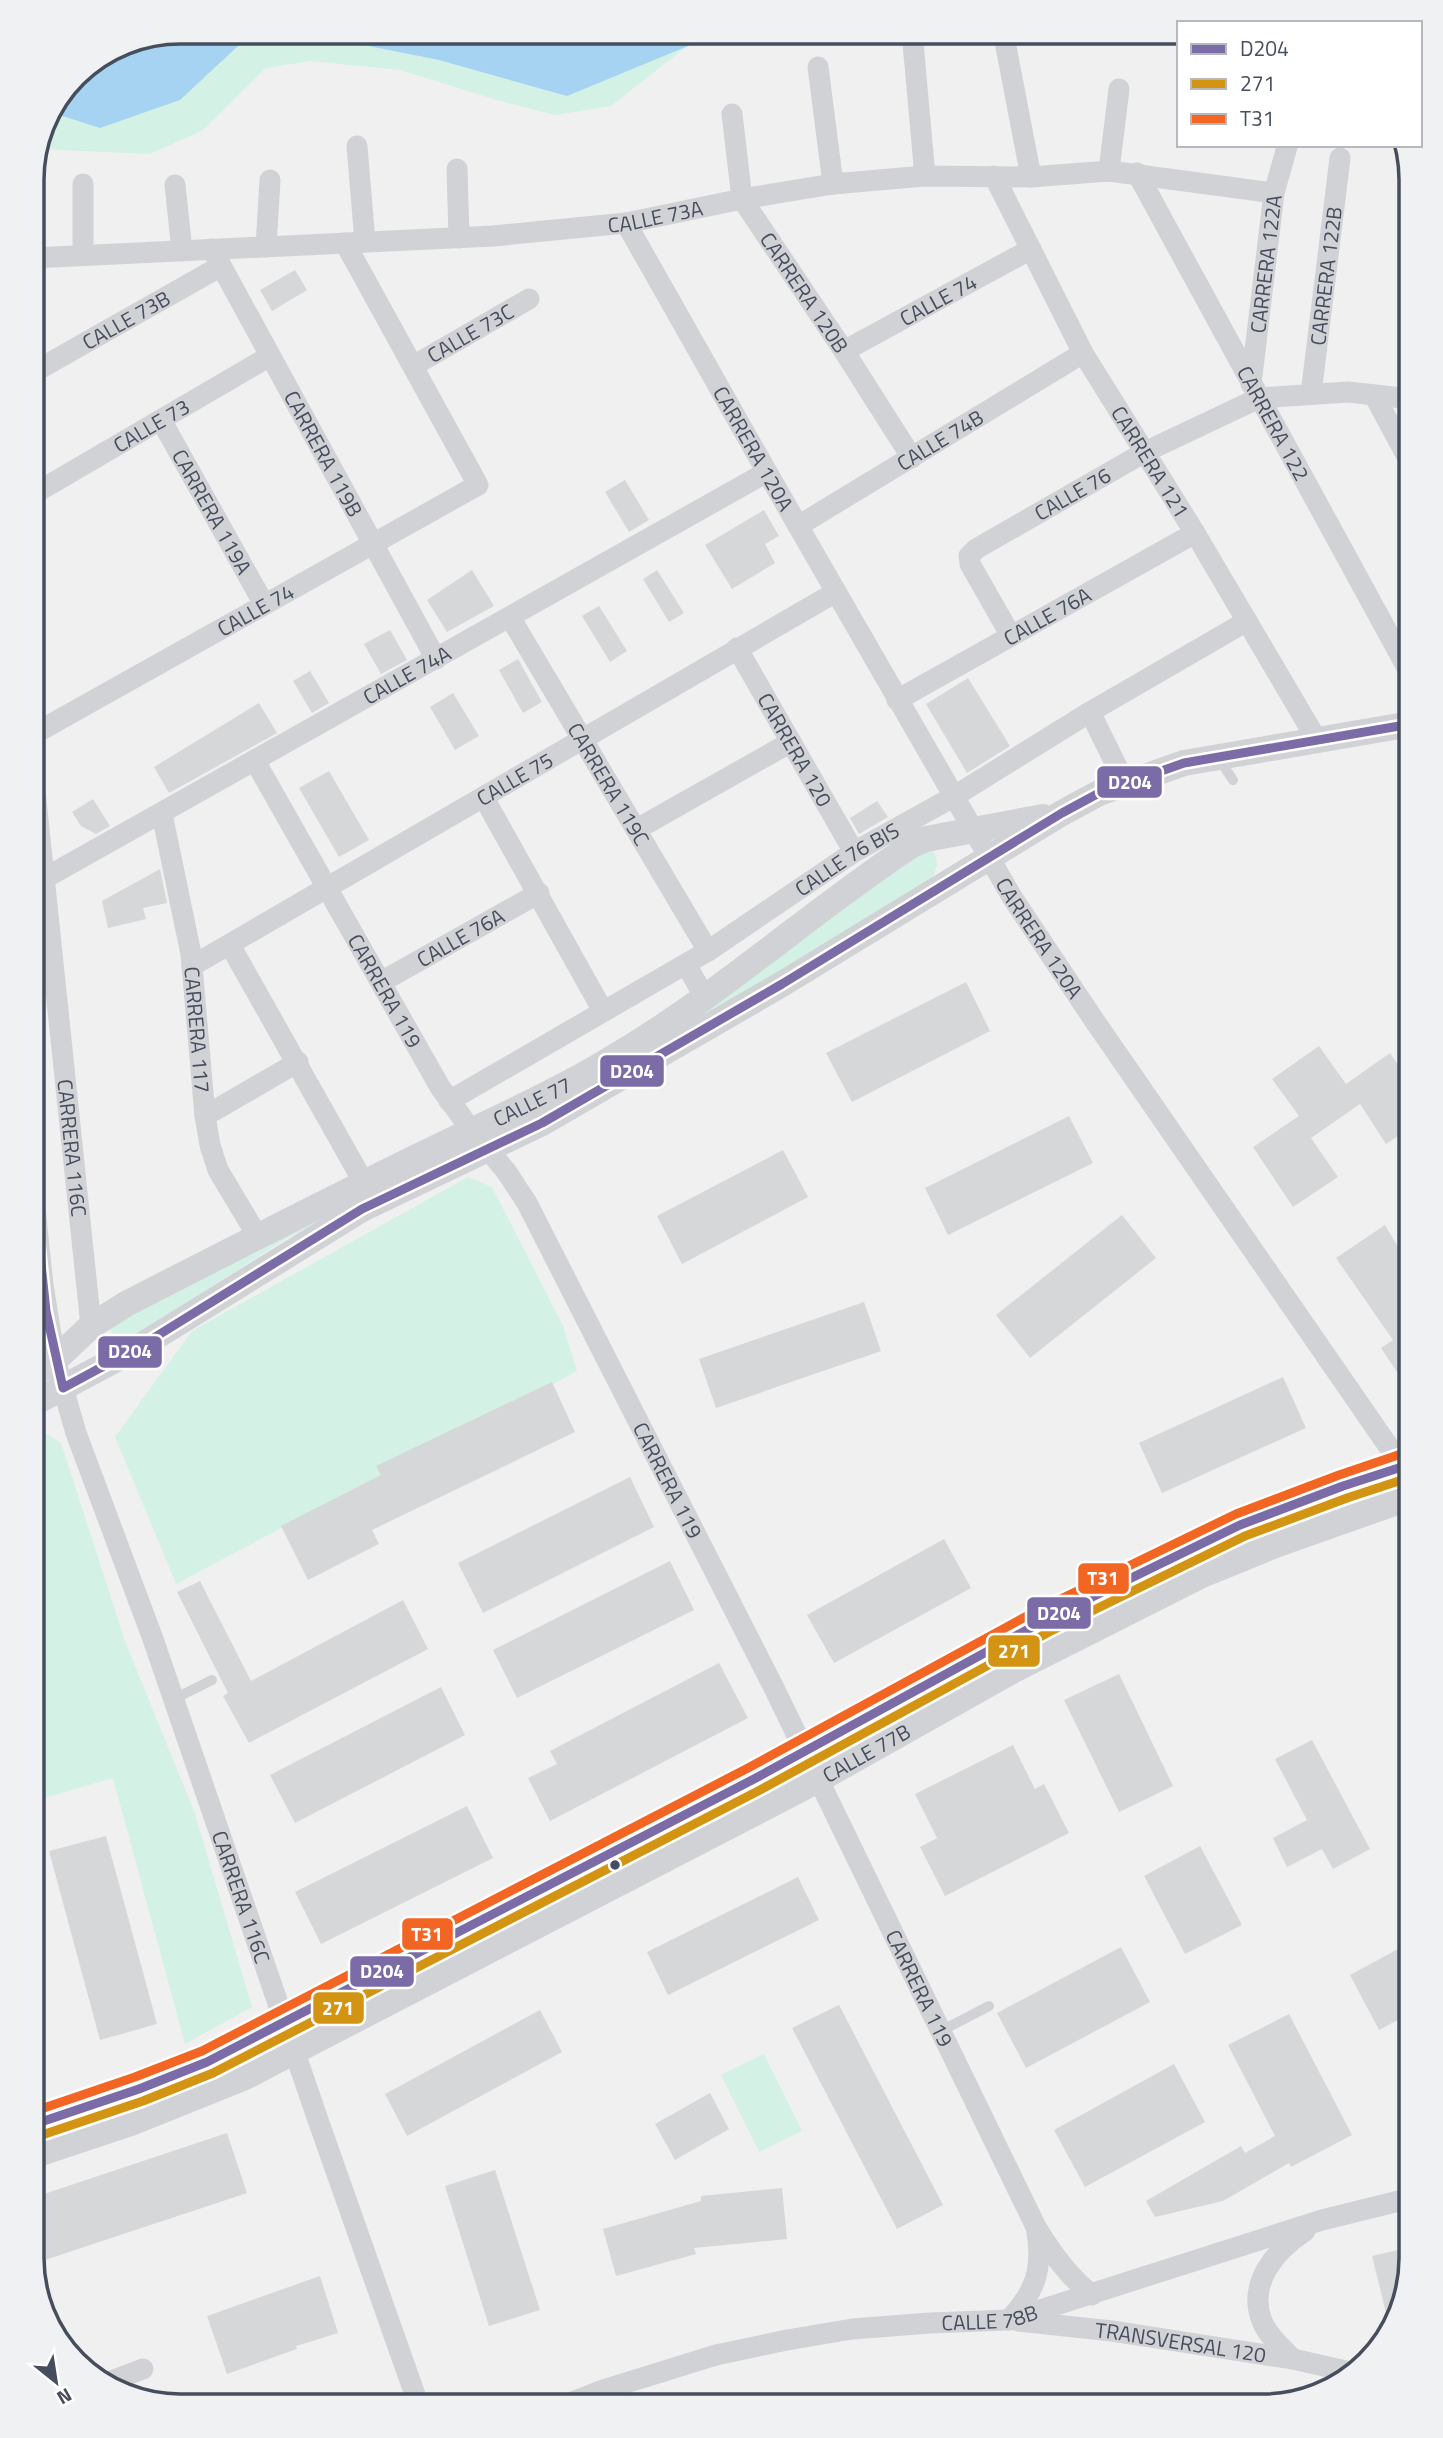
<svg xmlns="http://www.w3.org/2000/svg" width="1443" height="2438" font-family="'Titillium Web',sans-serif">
<rect width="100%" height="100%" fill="#f1f0f0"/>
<g fill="#d3f1e4">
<polygon points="179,32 705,32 611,106 555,115 500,101 400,70 310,61 266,68 202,131 149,154 37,149 43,122 75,75 123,43"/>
<path d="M932 850C940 862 937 870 930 881L671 1035 889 866Z"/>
<polygon points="468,1177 492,1187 563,1326 577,1371 176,1584 115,1437 192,1331"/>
<polygon points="353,1204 286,1239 118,1346 108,1325 141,1305"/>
<polygon points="32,1425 61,1443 125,1641 195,1814 252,2007 185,2044 113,1778 37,1800 32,1781"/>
<polygon points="764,2054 802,2131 759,2152 721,2075"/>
</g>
<g fill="#a6d3f1">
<polygon points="179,32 253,32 180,100 100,128 50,112 75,75 123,43"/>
<polygon points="298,32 722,32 567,96 439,60"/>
</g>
<g fill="#d6d7d9">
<polygon points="295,270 307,290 272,311 260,290"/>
<polygon points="625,480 649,520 629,532 605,492"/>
<polygon points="764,510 779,536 765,544 775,563 732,589 705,545"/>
<polygon points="472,570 494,606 447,632 427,600"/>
<polygon points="657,570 684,613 669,622 643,579"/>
<polygon points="599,606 627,651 610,662 582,616"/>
<polygon points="390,630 407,660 381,674 364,644"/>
<polygon points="518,659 542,702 523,713 499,670"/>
<polygon points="310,671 329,703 312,713 293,681"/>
<polygon points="968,678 1010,746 967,773 926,704"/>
<polygon points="453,693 479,736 455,750 430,707"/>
<polygon points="259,703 277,733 169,793 154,767"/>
<polygon points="329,771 369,840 339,857 299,788"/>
<polygon points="93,799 110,826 96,834 81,826 72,812"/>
<polygon points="877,801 888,817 859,834 850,818"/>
<polygon points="160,869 167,903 143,908 146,919 108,928 102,901"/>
<polygon points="966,982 990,1031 852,1102 826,1053"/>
<polygon points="1319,1046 1346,1084 1390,1053 1411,1085 1411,1127 1386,1144 1360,1104 1311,1138 1338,1177 1293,1207 1253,1147 1299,1116 1272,1079"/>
<polygon points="1069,1116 1093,1163 948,1235 925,1188"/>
<polygon points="783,1150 808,1197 682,1264 657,1216"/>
<polygon points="1122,1215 1156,1258 1030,1358 996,1315"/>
<polygon points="1385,1225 1411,1268 1411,1393 1381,1348 1393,1340 1336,1258"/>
<polygon points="864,1302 881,1351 716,1408 699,1359"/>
<polygon points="1283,1377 1306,1428 1162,1493 1139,1443"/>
<polygon points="552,1382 575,1432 372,1530 379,1544 308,1580 281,1526 381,1475 376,1466"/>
<polygon points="630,1477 654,1527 483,1613 458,1563"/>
<polygon points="944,1539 971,1588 834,1663 807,1615"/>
<polygon points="670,1561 694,1610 517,1698 493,1650"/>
<polygon points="200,1581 251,1681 403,1600 428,1649 249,1743 223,1696 228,1693 177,1592"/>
<polygon points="719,1663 748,1718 550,1821 528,1778 557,1764 550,1751"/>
<polygon points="1119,1674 1173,1786 1119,1812 1064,1700"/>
<polygon points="441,1687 465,1735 295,1823 270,1775"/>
<polygon points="1312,1740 1370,1849 1333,1869 1322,1849 1287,1867 1273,1838 1307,1820 1275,1759"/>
<polygon points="1013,1745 1035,1789 1044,1784 1069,1833 945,1896 920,1847 937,1838 915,1794"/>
<polygon points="467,1806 493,1858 321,1944 295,1892"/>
<polygon points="106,1836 157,2024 100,2040 49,1851"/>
<polygon points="1200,1846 1242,1925 1185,1954 1144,1876"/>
<polygon points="798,1877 819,1920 668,1995 647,1952"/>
<polygon points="1411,1942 1411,2013 1379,2030 1350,1975"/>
<polygon points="1121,1947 1150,2002 1026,2068 997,2013"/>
<polygon points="839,2005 943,2205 897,2229 792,2028"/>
<polygon points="540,2010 562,2052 407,2136 385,2094"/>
<polygon points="1289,2014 1352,2135 1291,2167 1289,2163 1223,2201 1155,2217 1146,2201 1241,2146 1245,2153 1275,2136 1228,2045"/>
<polygon points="1174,2064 1205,2122 1085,2187 1054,2130"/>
<polygon points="710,2093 729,2129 675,2160 655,2124"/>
<polygon points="227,2133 247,2193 33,2264 32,2198"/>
<polygon points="495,2170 540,2310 489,2326 445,2186"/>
<polygon points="782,2188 787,2239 694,2248 696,2254 616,2276 603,2229 701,2201 701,2196"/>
<polygon points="1411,2247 1411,2259 1390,2329 1372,2256"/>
<polygon points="320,2276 338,2333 296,2346 297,2349 227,2374 207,2316"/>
</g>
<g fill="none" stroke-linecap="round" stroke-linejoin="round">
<g stroke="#d1d2d6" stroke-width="10">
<polyline points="1219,759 1233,780"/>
<polyline points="174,1699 212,1680"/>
<polyline points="941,2031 989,2006"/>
</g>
<g stroke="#d1d2d6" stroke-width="21">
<polyline points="913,43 925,176"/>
<polyline points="1006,47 1031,177"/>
<polyline points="818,67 833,184"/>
<path id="s1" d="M732 114 742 199 844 351 912 458"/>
<polyline points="357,146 365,242"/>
<polyline points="457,169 459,238"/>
<polyline points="1109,171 1119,89"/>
<path id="s2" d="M1137 173 1411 675"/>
<path id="s3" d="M994 176 1083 353 1195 533 1317 740"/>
<polyline points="175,185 182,251"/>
<path id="s4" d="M626 223 767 472 1012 897 1094 1020 1411 1479"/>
<polyline points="266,247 270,180"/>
<path id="s5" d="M212 249 436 659"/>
<polyline points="83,255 83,184"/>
<path id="s6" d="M32 258 493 236 626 223 742 199 833 184 925 176 1031 177 1109 171 1274 193"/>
<path id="s7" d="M844 351 1031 249"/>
<path id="s8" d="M413 366 529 299"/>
<path id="s9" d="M32 373 221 266"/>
<path id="s10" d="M1251 384 1274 193 1287 147"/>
<path id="s11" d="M1311 394 1340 158"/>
<polyline points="1374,395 1411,464"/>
<path id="s12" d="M161 420 264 604"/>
<path id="s13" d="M32 495 270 356"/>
<path id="s14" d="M798 526 1083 353"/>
<path id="s15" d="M510 617 708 951"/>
<path id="s16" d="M1011 636 970 564 969 556 976 549 1145 452 1259 398 1348 392 1411 399"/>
<path id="s17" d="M737 648 854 852"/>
<path id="s18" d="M897 700 1195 533"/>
<polyline points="1090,712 1125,783"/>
<path id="s19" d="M32 735 478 485 345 243"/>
<path id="s20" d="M255 761 440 1087 471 1130 506 1171 527 1203 774 1688 1036 2227C1052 2253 1068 2276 1092 2295"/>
<path id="s21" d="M32 762 91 1326"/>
<polyline points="484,798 603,1011"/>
<path id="s22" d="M162 814 191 954 205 1116 210 1145 218 1170 258 1237"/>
<polyline points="637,829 791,742"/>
<path id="s23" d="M45 878 767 472"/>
<polyline points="230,945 364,1183"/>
<polyline points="686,964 705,998"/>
<path id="s24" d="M192 966 836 592"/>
<path id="s25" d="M381 982 539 893"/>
<path id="s26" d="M449 1101 708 951 854 852 953 797 1090 712 1247 621"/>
<polyline points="205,1116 298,1062"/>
<path id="s27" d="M32 1179 43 1285 55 1360 76 1433 153 1639 318 2120 419 2406"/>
<path d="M1009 2320C1035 2292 1043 2270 1037 2232"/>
<path id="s28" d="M1018 2321 1112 2331 1293 2359 1350 2372"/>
<path d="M1293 2359C1282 2348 1268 2336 1262 2321 1247 2283 1276 2250 1305 2231"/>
<polyline points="103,2384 143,2369"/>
<path id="s29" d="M562 2406 603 2390 716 2355 787 2340 852 2329 930 2323 1009 2320 1322 2220 1411 2198"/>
</g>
<g stroke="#d1d2d6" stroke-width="26">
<path id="s30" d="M32 1375 55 1360 91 1326 126 1304C225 1253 325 1202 425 1153 488 1122 554 1094 614 1057 720 995 810 912 912 845L926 839 1043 817"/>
<polyline points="32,1404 139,1347 362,1209 542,1123 782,984 1062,813 1099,793 1184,763 1411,724"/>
<polyline points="32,2125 139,2089 207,2062 754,1779 1043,1621 1240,1525 1343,1486 1411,1464"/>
<path id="s31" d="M32 2156 131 2123 243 2078 818 1780 1012 1671 1202 1575 1278 1544 1411 1497"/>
</g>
<defs>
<g id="bus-1">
<polyline points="32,1179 46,1311 63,1388 139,1347 362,1209 542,1123 782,984 1062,813 1099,793 1184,763 1411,724"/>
<polyline points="32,2125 139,2089 207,2062 754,1779 1043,1621 1240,1525 1343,1486 1411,1464"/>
</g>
<polyline id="bus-2" points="36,2137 143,2101 213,2073 760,1790 1049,1632 1245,1536 1347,1498 1411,1477"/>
<polyline id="bus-3" points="32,2112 135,2077 202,2051 748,1768 1038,1610 1236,1514 1339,1475 1407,1452"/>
</defs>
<use href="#bus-1" stroke="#fff" stroke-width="14"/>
<use href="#bus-2" stroke="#fff" stroke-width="14"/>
<use href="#bus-3" stroke="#fff" stroke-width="14"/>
<use href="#bus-1" stroke="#7b6ca7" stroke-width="9"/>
<use href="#bus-2" stroke="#d49413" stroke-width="9"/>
<use href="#bus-3" stroke="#f26522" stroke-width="9"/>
</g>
<circle fill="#464e5e" stroke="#fff" stroke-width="2.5" cx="615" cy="1865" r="6"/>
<g text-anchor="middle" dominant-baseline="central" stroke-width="6" stroke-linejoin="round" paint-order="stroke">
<g font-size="21" fill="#464e5e" stroke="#fff">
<text stroke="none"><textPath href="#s6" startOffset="625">CALLE 73A</textPath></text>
<text stroke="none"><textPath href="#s10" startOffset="121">CARRERA 122A</textPath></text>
<text stroke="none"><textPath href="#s11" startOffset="119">CARRERA 122B</textPath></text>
<text stroke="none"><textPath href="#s1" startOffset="198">CARRERA 120B</textPath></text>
<text stroke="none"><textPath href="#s7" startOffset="107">CALLE 74</textPath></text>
<text stroke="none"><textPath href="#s9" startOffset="108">CALLE 73B</textPath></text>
<text stroke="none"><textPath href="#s8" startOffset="66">CALLE 73C</textPath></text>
<text stroke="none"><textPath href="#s2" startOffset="285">CARRERA 122</textPath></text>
<text stroke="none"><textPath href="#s13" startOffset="138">CALLE 73</textPath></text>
<text stroke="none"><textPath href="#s14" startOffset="166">CALLE 74B</textPath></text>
<text stroke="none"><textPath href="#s4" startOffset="259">CARRERA 120A</textPath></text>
<text stroke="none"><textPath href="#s5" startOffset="233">CARRERA 119B</textPath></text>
<text stroke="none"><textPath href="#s3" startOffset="326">CARRERA 121</textPath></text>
<text stroke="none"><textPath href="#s16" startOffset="212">CALLE 76</textPath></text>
<text stroke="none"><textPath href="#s12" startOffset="105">CARRERA 119A</textPath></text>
<text stroke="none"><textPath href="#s19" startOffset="256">CALLE 74</textPath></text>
<text stroke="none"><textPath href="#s18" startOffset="172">CALLE 76A</textPath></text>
<text stroke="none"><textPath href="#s23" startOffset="415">CALLE 74A</textPath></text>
<text stroke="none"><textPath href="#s17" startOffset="117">CARRERA 120</textPath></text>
<text stroke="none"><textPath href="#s24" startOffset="373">CALLE 75</textPath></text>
<text stroke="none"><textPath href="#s15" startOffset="194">CARRERA 119C</textPath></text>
<text stroke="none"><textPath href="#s26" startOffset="466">CALLE 76 BIS</textPath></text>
<text stroke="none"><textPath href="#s25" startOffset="91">CALLE 76A</textPath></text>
<text stroke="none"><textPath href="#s4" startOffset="826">CARRERA 120A</textPath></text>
<text stroke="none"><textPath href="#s20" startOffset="264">CARRERA 119</textPath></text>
<text stroke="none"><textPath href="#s22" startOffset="219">CARRERA 117</textPath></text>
<text stroke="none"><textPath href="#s30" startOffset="572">CALLE 77</textPath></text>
<text stroke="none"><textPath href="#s21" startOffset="388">CARRERA 116C</textPath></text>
<text stroke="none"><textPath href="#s20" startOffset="831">CARRERA 119</textPath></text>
<text stroke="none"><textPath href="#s31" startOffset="928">CALLE 77B</textPath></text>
<text stroke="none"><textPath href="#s27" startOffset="751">CARRERA 116C</textPath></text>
<text stroke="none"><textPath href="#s20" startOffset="1398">CARRERA 119</textPath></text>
<text stroke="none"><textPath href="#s29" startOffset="439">CALLE 78B</textPath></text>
<text stroke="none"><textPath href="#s28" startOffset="164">TRANSVERSAL 120</textPath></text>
</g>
</g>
<path d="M0 0H1443V2438H0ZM180 44H1263A136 136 0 0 1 1399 180V2258A136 136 0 0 1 1263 2394H180A136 136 0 0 1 44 2258V180A136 136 0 0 1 180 44Z" fill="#f0f1f2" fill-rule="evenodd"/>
<path fill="none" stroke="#464e5e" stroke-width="3.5" d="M180 44H1263A136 136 0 0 1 1399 180V2258A136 136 0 0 1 1263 2394H180A136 136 0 0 1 44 2258V180A136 136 0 0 1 180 44Z"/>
<g stroke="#fff" stroke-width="2.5">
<rect x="1096" y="765" width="67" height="34" rx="7" fill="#7b6ca7"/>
<rect x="599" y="1054" width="66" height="34" rx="7" fill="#7b6ca7"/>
<rect x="97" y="1335" width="66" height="34" rx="7" fill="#7b6ca7"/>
<rect x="1077" y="1562" width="53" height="33" rx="7" fill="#f26522"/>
<rect x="1026" y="1596" width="66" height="34" rx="7" fill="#7b6ca7"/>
<rect x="987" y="1634" width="54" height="34" rx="7" fill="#d49413"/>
<rect x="401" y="1917" width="53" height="34" rx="7" fill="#f26522"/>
<rect x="349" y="1955" width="66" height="33" rx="7" fill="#7b6ca7"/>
<rect x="312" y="1991" width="53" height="34" rx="7" fill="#d49413"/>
</g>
<g font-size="19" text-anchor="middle" font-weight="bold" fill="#fff">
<text x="1130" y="789">D204</text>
<text x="632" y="1078">D204</text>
<text x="130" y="1358">D204</text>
<text x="1103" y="1585">T31</text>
<text x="1059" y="1620">D204</text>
<text x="1014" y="1658">271</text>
<text x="427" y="1941">T31</text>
<text x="382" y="1978">D204</text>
<text x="338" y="2015">271</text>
</g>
<rect x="1177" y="21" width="245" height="126" fill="#ffffff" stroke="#b5b8bf" stroke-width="2"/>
<rect x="1191" y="44" width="35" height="10" fill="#7b6ca7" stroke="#b5b8bf" stroke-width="2"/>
<text x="1240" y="56" font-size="21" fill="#464e5e">D204</text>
<rect x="1191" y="79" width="35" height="10" fill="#d49413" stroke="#b5b8bf" stroke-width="2"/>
<text x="1240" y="91" font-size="21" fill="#464e5e">271</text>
<rect x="1191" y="114" width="35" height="10" fill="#f26522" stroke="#b5b8bf" stroke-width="2"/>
<text x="1240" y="126" font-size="21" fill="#464e5e">T31</text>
<g transform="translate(56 2382) rotate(150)" stroke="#ffffff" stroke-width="5" paint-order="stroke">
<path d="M0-5L12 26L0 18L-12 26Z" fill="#464e5e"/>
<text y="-10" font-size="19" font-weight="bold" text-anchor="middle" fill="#464e5e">N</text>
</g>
</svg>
